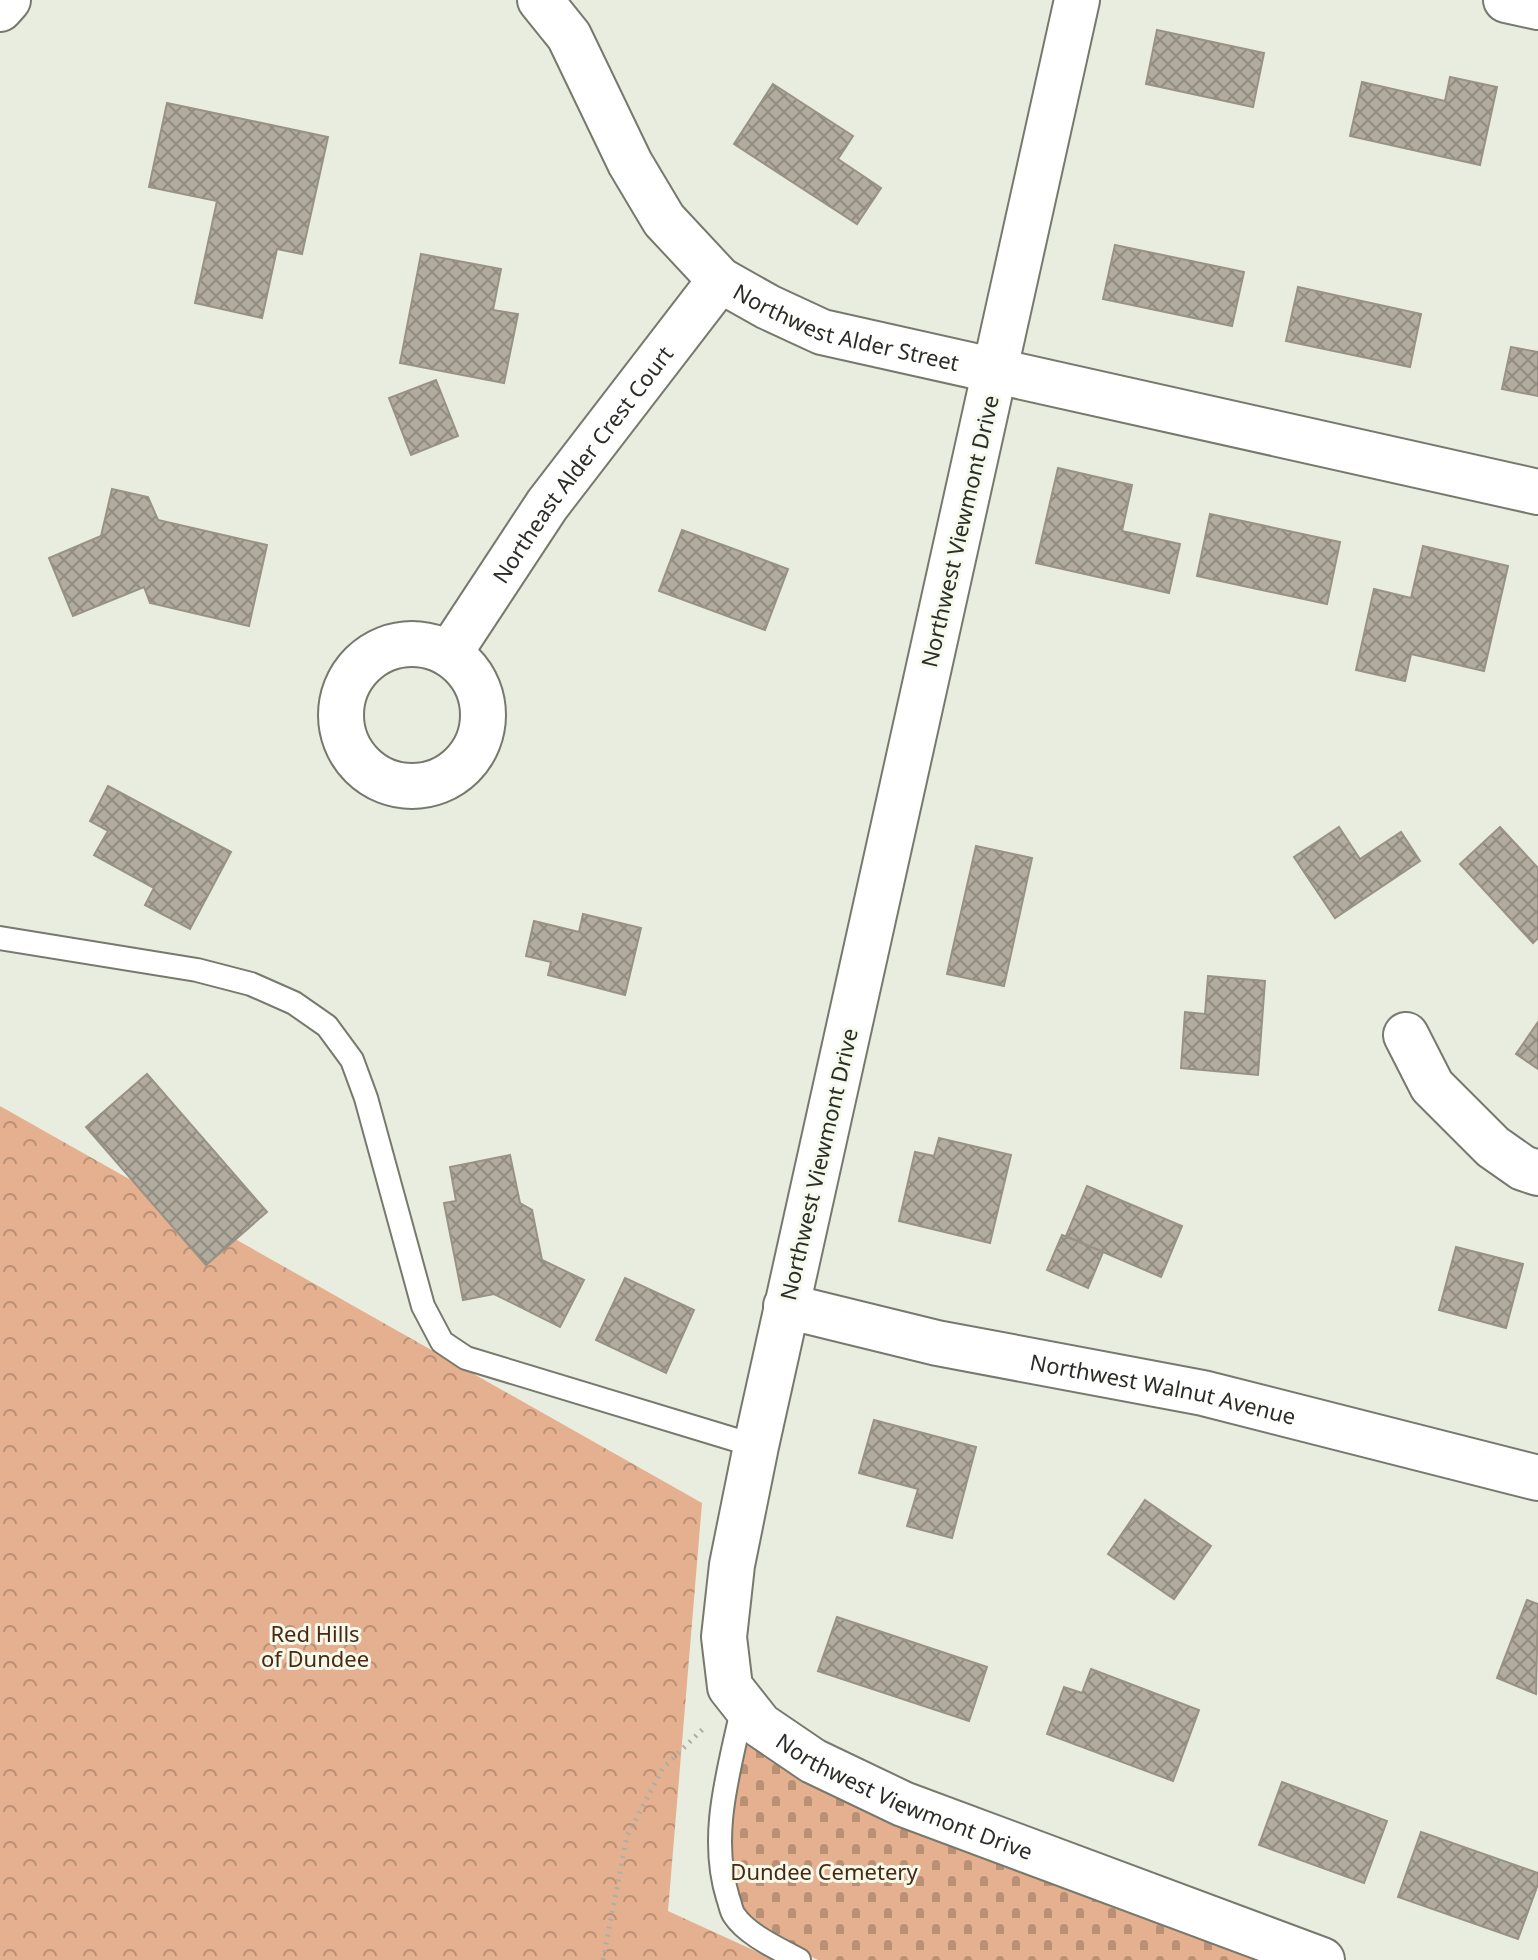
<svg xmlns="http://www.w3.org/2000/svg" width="1538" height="1960" font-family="'Noto Sans',sans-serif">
<defs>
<pattern id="forest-crowns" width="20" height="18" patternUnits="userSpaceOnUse" patternTransform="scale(2)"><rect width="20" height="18" fill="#e5b08f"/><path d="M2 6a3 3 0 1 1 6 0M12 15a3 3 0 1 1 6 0" fill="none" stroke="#ba9075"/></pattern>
<pattern id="cemetery-stones" width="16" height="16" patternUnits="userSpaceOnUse" patternTransform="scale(2)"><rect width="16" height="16" fill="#e5b08f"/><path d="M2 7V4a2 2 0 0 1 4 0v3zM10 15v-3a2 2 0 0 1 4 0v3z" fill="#ba9075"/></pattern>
<pattern id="building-cross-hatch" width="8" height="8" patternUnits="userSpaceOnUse" patternTransform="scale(2)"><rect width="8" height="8" fill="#b2ac9f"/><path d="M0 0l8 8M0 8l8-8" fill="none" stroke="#918c82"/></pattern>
</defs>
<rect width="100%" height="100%" fill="#e9eddf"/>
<polygon fill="url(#forest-crowns)" points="0,1106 702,1503 668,1911 775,1960 0,1960"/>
<path fill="url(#cemetery-stones)" d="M746 1731 1283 1960H818C795 1948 753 1931 741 1909 714 1860 734 1782 746 1731Z"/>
<g fill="url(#building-cross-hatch)" stroke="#989285" stroke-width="2">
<polygon points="1157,30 1264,53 1253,107 1146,84"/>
<polygon points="1450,77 1497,87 1480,165 1350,136 1362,82 1445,101"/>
<polygon points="773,84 853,136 838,159 881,188 857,224 734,144"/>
<polygon points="167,103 328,137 302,254 277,249 262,318 195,303 217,201 149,187"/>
<polygon points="1115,245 1244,272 1232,326 1103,299"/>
<polygon points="421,254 501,269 493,310 518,314 504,383 400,363"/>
<polygon points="1298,287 1421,314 1410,367 1286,341"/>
<polygon points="1511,347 1538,352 1538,396 1502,389"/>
<polygon points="436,380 458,436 411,455 389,398"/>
<polygon points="1058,468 1132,485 1122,531 1180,544 1169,593 1036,563"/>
<polygon points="112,489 148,497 158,520 267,545 249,626 150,603 144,587 73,616 49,558 101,536"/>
<polygon points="1210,514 1340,542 1327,604 1197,576"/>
<polygon points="682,530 788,569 765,630 659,591"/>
<polygon points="1423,546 1508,566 1484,671 1411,654 1405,681 1356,670 1374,589 1411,598"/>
<polygon points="108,786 231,852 190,929 145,905 154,888 94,855 108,831 90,821"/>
<polygon points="1339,827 1360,859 1401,832 1420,861 1335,918 1294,857"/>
<polygon points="1500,827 1538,868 1538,938 1533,943 1460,864"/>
<polygon points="976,846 1032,858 1004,986 947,974"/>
<polygon points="583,914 641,928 625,995 548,975 551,962 526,956 534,921 579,932"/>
<polygon points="1208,976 1265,981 1258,1075 1181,1068 1185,1012 1205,1014"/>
<polygon points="1538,1022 1538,1069 1516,1054"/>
<polygon points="147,1074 267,1212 206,1265 86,1127"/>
<polygon points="939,1138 1011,1155 990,1243 899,1221 915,1152 934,1156"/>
<polygon points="510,1155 520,1203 532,1210 542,1260 584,1280 560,1327 494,1294 463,1300 444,1203 456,1201 450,1167"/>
<polygon points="1087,1186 1182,1226 1161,1277 1066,1236"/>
<polygon points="1062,1235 1103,1252 1088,1288 1047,1270"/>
<polygon points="1456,1247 1523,1264 1506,1328 1439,1310"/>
<polygon points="625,1278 694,1310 666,1373 596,1340"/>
<polygon points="874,1420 976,1447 952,1538 907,1526 918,1489 859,1473"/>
<polygon points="1145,1500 1211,1546 1174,1599 1108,1554"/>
<polygon points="1527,1600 1538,1604 1536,1694 1497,1678"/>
<polygon points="837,1617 987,1667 969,1721 818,1671"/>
<polygon points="1091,1669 1199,1710 1173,1781 1047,1734 1064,1687 1082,1693"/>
<polygon points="1282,1782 1387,1821 1364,1883 1259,1845"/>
<polygon points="1421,1832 1538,1873 1538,1884 1518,1939 1398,1897"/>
</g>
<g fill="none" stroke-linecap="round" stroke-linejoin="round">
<defs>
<g id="service">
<polyline points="0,938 197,970 251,984 294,1003 327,1026 352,1060 366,1098 423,1306 442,1342 466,1358 756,1446"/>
<path d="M743 1705C730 1768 708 1834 728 1898 730 1903 731 1911 734 1915 747 1935 779 1949 799 1960"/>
</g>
<g id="minor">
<path id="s1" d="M540 0 569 36 630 163 664 220 720 280 768 307 822 332 1538 492"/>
<path id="s2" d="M1077 0 756 1446 732 1565 724 1637 730 1687 760 1725 813 1761 903 1804 1322 1960"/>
<polyline points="1506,0 1538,7"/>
<polyline points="0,9 8,0"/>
<circle cx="412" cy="715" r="71"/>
<path id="s3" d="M449 654 547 505 720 280"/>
<polyline points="1406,1035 1432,1086 1493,1147 1523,1168 1538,1173"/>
<path id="s4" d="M786 1306 937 1343 1203 1393 1538 1478"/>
</g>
</defs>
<use href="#service" stroke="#76796c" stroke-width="26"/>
<use href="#minor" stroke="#76796c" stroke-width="48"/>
<polyline stroke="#acafa4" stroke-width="5" stroke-dasharray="2 6" stroke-linecap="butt" points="603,1960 627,1836 663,1768 706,1726"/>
<use href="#service" stroke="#fff" stroke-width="22"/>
<use href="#minor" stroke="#fff" stroke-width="44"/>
</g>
<g text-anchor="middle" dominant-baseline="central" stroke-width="6" stroke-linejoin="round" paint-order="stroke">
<g font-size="22" fill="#2b2d27" stroke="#f6faec">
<text stroke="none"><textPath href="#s1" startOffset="472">Northwest Alder Street</textPath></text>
<text stroke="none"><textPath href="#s3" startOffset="232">Northeast Alder Crest Court</textPath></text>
<text transform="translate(959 531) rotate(-77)">Northwest Viewmont Drive</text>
<text transform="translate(818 1164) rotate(-77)">Northwest Viewmont Drive</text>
<text stroke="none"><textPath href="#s4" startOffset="386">Northwest Walnut Avenue</textPath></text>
<text stroke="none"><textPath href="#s2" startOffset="1936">Northwest Viewmont Drive</textPath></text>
</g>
<g font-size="22" fill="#4a2810" stroke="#f6faec">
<text x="315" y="1633">Red Hills<tspan x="315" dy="25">of Dundee</tspan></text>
<text x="824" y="1871">Dundee Cemetery</text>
</g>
</g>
</svg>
